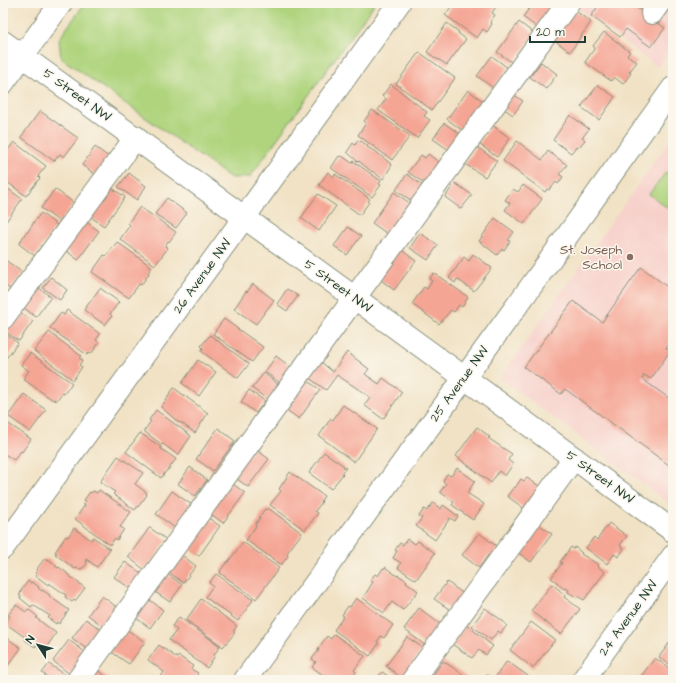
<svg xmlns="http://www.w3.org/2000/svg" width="676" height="683" font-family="'Architects Daughter',sans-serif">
<rect width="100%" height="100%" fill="#fbf7ec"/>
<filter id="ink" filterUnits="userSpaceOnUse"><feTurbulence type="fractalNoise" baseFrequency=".025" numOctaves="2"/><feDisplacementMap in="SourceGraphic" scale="8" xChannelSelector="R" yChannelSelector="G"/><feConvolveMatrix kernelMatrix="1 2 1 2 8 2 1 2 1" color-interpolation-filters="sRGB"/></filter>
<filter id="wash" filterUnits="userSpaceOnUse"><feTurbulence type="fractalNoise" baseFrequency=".012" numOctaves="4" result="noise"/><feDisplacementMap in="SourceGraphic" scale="16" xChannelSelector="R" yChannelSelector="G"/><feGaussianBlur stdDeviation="0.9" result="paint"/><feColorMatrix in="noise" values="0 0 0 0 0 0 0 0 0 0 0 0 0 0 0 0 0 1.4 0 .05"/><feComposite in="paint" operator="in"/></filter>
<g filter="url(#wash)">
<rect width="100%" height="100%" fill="#f1e2c5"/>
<g fill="#f7d0ca">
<polygon points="571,3 673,3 673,45 658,67"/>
<polygon points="673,136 673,506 500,378"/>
</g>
<g fill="#afd47d" stroke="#678858">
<polygon points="85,3 375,3 250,177 231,178 61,58 59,39"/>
<polygon points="666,172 673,177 673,212 649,194"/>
</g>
<g id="blocks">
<g fill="#f5a594">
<polygon points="454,3 494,3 497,5 492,13 495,15 490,22 492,24 487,32 483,29 477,38 445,15"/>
<polygon points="533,3 556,3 538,28 523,17"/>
<polygon points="590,3 630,3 665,28 651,47 626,29 620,37 591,16 597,8"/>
<polygon points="574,10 591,22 570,52 553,39"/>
<polygon points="519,22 535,34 513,63 497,52"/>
<polygon points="447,23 459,32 458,33 466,39 447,65 438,59 438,60 427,52"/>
<polygon points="604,32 630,52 627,55 637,62 629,72 631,73 623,84 614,77 611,81 585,62 595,48 593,46"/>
<polygon points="419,52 455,78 432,110 396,84"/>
<polygon points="492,56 508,68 493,88 477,76"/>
<polygon points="541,62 557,74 546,89 530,77"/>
<polygon points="391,84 427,112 424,116 430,120 417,138 378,110 386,99 382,96"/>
<polygon points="598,85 615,97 599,120 581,107"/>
<polygon points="468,90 484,102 463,131 447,119"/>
<polygon points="513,94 523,101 513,115 503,108"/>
<polygon points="372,110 410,136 392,160 358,135 366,123 364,121"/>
<polygon points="40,111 78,138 64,157 60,154 54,161 21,137"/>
<polygon points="570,115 589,129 582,138 585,140 578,148 576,147 571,153 553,140"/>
<polygon points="444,123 460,134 449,150 433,139"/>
<polygon points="492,125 510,138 497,157 479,144"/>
<polygon points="358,140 361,142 361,141 368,146 367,147 374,151 374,150 392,165 383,179 372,171 372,172 359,161 358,162 347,152 353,143 355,145"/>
<polygon points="517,141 542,160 548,151 567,165 559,174 563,177 558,184 556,182 552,187 551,187 549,190 547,189 545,192 503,161"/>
<polygon points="14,142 46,166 38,176 40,178 26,196 3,179 3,156"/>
<polygon points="95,147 109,157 96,175 82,165"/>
<polygon points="477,147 497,161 485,177 465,164"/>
<polygon points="428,154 440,163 425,184 408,172 421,155 425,158"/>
<polygon points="339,156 341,157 342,156 352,163 353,161 381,181 379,184 381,185 372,197 331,168"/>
<polygon points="328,172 334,177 335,174 370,199 368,201 369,202 360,215 319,185"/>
<polygon points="129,173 146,186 137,200 118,187"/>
<polygon points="407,174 423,186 412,201 396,190"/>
<polygon points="455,183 472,195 461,209 445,197"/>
<polygon points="3,185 22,199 5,223 4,223 3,224"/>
<polygon points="523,185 542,199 524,224 505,210 510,203 505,200 513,189 518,192"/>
<polygon points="109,186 125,197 104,226 88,215"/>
<polygon points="55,189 74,203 60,222 41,208"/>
<polygon points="394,192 411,204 389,235 372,223"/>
<polygon points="318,194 336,206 319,231 301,218"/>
<polygon points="167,198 187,213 176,228 155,214"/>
<polygon points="140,207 176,232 169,242 168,241 165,246 168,248 155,265 120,239 130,225 128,223"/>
<polygon points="41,213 57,225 35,256 19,244 26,232 27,233 33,224 33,223"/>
<polygon points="495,218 514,232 508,240 510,241 504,250 502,249 497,255 479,241"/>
<polygon points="84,220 99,231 78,260 63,248"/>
<polygon points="348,227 361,236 347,255 334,246"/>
<polygon points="420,233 438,245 428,260 410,248"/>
<polygon points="117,242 152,267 148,273 149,274 141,285 139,284 129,298 92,272 104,255 106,256"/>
<polygon points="399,248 416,261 394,290 377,277"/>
<polygon points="473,254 492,268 474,291 457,279 455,283 449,278 464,257 469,261"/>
<polygon points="4,259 23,273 10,289 3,284 3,261"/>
<polygon points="641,267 673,291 673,345 670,342 666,348 670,351 651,379 644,375 642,379 673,401 673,468 565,389 561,394 524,367 573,301 602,322"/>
<polygon points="434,273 468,297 462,307 459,305 454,312 451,310 439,324 412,304 424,287 427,289 432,281 429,279"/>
<polygon points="51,277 67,290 60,300 43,288"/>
<polygon points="253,284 274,300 256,324 234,309 246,291 247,292"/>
<polygon points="35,285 51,297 36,317 20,305"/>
<polygon points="100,288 119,302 110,314 112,316 105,325 84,310"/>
<polygon points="287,289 298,296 287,311 277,304"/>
<polygon points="17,310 33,321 19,341 3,330"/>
<polygon points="67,310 100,334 96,340 99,343 91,354 89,353 87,355 50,328 61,313 64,315"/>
<polygon points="224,319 263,347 252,362 213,334"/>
<polygon points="3,332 18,343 3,362"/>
<polygon points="49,332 81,356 79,358 83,360 79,365 82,367 73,380 34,351"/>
<polygon points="210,335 249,364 238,378 201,351 203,348 201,346"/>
<polygon points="347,352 369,369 365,374 379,384 383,378 402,392 383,419 364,405 370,397 337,375 326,390 308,377 320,361 333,372"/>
<polygon points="30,353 72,383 64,394 62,393 56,401 54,399 53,400 23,379 29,371 21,365"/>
<polygon points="276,356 292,368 281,384 265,372"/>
<polygon points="198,360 216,372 199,396 182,383"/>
<polygon points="264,373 280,386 268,400 252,388"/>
<polygon points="305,379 320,390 299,419 284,408"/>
<polygon points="174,388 208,413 195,433 180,422 179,423 161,407 169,396 168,396"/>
<polygon points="249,390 265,401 256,413 241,402"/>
<polygon points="24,394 46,410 30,432 8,416"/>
<polygon points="343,405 377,429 354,462 319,436 331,418 333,420"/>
<polygon points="156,410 191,436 178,455 163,444 162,445 144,431 151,421 149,420"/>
<polygon points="3,420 31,439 22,452 21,451 14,460 3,453"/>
<polygon points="477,427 490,437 488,438 512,454 508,460 513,464 505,476 499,471 491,483 456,456"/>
<polygon points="218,428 235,441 213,471 196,459"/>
<polygon points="140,433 161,447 160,448 176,459 168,470 167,470 161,478 126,452"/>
<polygon points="254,448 269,459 248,487 233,476"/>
<polygon points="324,452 344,466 343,467 346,468 342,473 343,474 331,489 309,473"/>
<polygon points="118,456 143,473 135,484 147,493 146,494 147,495 138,507 137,507 135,510 113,494 115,492 100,482"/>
<polygon points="190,467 207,480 195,496 178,484"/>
<polygon points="457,468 475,481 467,493 484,504 473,520 452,505 454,502 440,492 446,484 443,481 447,474 451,476"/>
<polygon points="290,472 324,496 321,501 322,502 315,511 318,513 305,530 270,505 281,491 279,489"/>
<polygon points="527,478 542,488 526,510 507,496 514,487 515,488 521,479 524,481"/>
<polygon points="229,481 245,493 223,523 207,511"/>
<polygon points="99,490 131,512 120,527 124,529 117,540 115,538 110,545 75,519 85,505 83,504 86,501 84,500 90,492 91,493 93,491 97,493"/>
<polygon points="172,491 192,505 175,528 156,514"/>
<polygon points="433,503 441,509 443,505 458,516 455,521 450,518 435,540 416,526 422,518 419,516 424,509 427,511"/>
<polygon points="268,508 302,533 287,553 288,556 282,564 280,564 246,540 256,526 255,525 260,518 259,517 265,509 266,510"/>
<polygon points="204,515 220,526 199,556 183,545"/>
<polygon points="537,523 552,534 531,562 516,551"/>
<polygon points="609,523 627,536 620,545 624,549 618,557 614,554 607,564 586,548 594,537 597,540"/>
<polygon points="74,528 91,540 93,537 110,549 97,567 86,559 87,564 83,568 79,569 76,568 75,569 55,554 57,553 55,552 66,536 68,537"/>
<polygon points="149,528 150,528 167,540 145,570 128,557 145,534"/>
<polygon points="479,533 499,548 492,558 488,555 479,568 462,555"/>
<polygon points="407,539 415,544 418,541 435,553 416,580 398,568 401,563 393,558 397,551 395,550 400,543 403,545"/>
<polygon points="243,542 279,568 256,599 220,573 221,571 220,571 227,562 228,562"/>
<polygon points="571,547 574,549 575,547 582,553 581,554 599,565 597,566 605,572 584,600 577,596 576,597 568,592 569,590 565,588 564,589 558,584 558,583 551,578 562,563 560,562"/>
<polygon points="179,553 196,566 183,583 166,570"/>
<polygon points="45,558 47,560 48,559 56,565 55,566 58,568 59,567 67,573 67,574 85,588 75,601 74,600 72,602 65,597 66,595 49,583 48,585 36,576 37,574 35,573 37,571 36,570"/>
<polygon points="125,562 142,574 131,589 114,577"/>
<polygon points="385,567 397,576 398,575 407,581 406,582 418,591 403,610 392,602 384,613 363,598 373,582 370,580 375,574 378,576 383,568 384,569"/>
<polygon points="165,572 182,585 170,602 152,590"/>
<polygon points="216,574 253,600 238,621 205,597 213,586 209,583"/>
<polygon points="28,581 31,583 32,582 39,587 38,588 42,591 42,590 50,595 49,596 69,610 59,624 57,622 56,624 48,618 50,616 33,605 31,607 20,598 21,596 19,595 21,593 20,592"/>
<polygon points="447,582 464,594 452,611 434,599"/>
<polygon points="552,584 565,595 564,597 580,609 561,634 531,611"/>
<polygon points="102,596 118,608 104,627 88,615"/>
<polygon points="146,597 163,610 150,628 132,615"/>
<polygon points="356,598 393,625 384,638 381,636 377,642 379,643 370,656 334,630 344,616 342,615 348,606 350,607"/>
<polygon points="201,599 237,626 234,630 234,634 223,647 186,620"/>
<polygon points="16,605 26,612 28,609 38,617 36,618 56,633 44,651 36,645 35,647 25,640 26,638 5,623 10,616 8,615"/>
<polygon points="419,608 441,625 426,646 404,629"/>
<polygon points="485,608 504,622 504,623 507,625 501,633 498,631 491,640 472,626"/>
<polygon points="179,617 220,646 214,655 215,656 207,668 169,640 177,630 172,626"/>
<polygon points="86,619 103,631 88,650 72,638"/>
<polygon points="531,622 555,640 533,668 510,650"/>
<polygon points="466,625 485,639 485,640 493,646 486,655 479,650 472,658 452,644"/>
<polygon points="126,629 145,642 129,664 110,651"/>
<polygon points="334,634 365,656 354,670 356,672 350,680 330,680 312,667 316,662 312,659 319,650 318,649 327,636 331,639"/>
<polygon points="3,635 21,648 4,671 3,670"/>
<polygon points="407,637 423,648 402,678 386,666"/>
<polygon points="673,638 673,667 659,657"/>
<polygon points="69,640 86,653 71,675 53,661"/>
<polygon points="159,645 177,658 179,656 193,666 191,669 198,673 193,680 162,680 160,678 164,672 148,660"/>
<polygon points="655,658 673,671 673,680 638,680"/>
<polygon points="443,661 461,673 469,680 432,680 430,679"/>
<polygon points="507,661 528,676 525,680 484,680 487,675 494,679"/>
<polygon points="49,664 66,675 62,680 52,680 42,673"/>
<polygon points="96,669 111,680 88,680"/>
<polygon points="382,672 391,678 393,680 376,680"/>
</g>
</g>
</g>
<g filter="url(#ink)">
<use href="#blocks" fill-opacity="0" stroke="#88907c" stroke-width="1"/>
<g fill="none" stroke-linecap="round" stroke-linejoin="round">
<defs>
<g id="minor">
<polyline points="652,13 659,3"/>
<polyline points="3,42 480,389 673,531"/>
<polyline points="3,83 61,3"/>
<polyline points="3,318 136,137"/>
<polyline points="3,548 230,237 399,3"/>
<polyline points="78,680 568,3"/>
<polyline points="245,680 537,278 673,88"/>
<polyline points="413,680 574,458"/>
<polyline points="583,680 673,556"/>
</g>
</defs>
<use href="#minor" stroke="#88907c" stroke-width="24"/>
<use href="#minor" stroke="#fff" stroke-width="22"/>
</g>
</g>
<circle fill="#8d6e63" stroke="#fbf7ec" stroke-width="1.5" cx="630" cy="257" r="4"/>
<g text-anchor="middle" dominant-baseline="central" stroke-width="3" stroke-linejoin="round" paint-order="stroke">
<g font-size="13" fill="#1f3d34" stroke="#fbf7ec">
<text transform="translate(77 95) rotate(36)">5 Street NW</text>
<text transform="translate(202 276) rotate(-54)">26 Avenue NW</text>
<text transform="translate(338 286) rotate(36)">5 Street NW</text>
<text transform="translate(459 384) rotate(-54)">25 Avenue NW</text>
<text transform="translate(600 477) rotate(36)">5 Street NW</text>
<text transform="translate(628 618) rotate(-54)">24 Avenue NW</text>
</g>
<g font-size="13" fill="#785e54" stroke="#fbf7ec" text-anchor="end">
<text x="622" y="250">St. Joseph<tspan x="622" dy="15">School</tspan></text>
</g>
</g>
<rect width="676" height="683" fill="none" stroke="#fbf7ec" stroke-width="16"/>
<g transform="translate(38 645) rotate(306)" stroke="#fbf7ec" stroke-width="3" paint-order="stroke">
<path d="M0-3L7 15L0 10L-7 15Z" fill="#1f3d34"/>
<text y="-6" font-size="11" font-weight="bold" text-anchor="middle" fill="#1f3d34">N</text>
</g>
<path d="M530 36v6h55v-6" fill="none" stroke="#1f3d34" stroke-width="2"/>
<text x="536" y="36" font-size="12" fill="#1f3d34" stroke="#fbf7ec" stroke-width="3" paint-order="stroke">20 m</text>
</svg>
